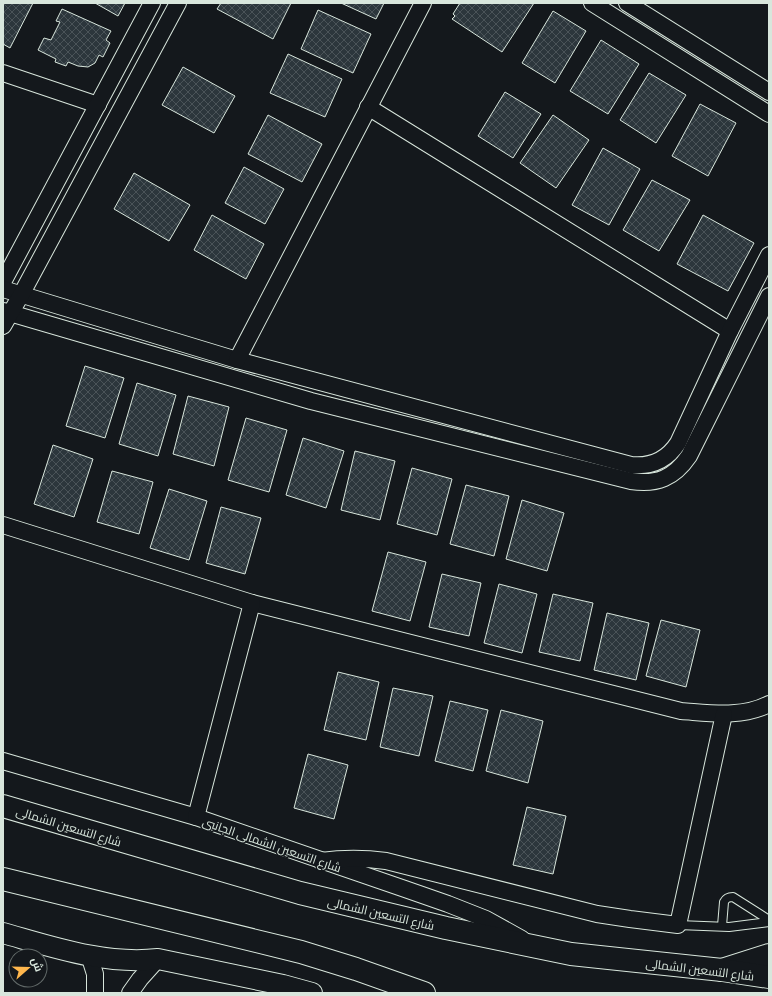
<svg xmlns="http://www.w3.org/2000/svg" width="772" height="996" font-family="'Exo 2',Cairo,sans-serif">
<defs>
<pattern id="building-cross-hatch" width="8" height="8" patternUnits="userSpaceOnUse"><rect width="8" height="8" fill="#2c363c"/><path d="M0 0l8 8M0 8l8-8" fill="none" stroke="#4a5358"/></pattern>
</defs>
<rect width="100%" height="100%" fill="#14181c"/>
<g fill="url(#building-cross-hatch)" stroke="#d8e6dc">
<polygon points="3,3 33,3 10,48 3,44"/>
<polygon points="95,3 125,3 118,16"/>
<polygon points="221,3 291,3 273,39 217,9"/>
<polygon points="341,3 384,3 376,19"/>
<polygon points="460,3 534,3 502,52 452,19 455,16 453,14"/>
<polygon points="62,9 111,31 106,40 110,43 103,57 99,55 95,63 88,67 78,66 68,62 66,66 55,62 56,59 38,50 44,38 51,40 60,22 56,21"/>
<polygon points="318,10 371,34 353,73 301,49"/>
<polygon points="553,11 586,31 555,83 522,63"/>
<polygon points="601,40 639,64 608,114 570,91"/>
<polygon points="288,54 342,79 325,117 270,93"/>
<polygon points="183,67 235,96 214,133 162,105"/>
<polygon points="649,73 686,95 656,143 620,120"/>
<polygon points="505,92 541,114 513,158 478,136"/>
<polygon points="700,104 736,123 708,176 672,156"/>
<polygon points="268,115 322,144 302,182 248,154"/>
<polygon points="553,115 589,140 556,188 520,163"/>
<polygon points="603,148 640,169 609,225 572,205"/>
<polygon points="244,167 284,189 265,224 225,203"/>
<polygon points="134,173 190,205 169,241 114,209"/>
<polygon points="652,180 690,200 659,251 623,230"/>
<polygon points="212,215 264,244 246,279 194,250"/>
<polygon points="703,215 754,243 728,291 677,264"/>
<polygon points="85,366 124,378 105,438 66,426"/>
<polygon points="137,383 176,395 158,456 119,444"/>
<polygon points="188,396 229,407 214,466 173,454"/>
<polygon points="246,418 287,430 269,492 228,480"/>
<polygon points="303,438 344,451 326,508 286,495"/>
<polygon points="53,445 93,459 74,517 34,504"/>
<polygon points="355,451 395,461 380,520 341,510"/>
<polygon points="412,468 452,479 437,535 397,524"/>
<polygon points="112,471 153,482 139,534 97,522"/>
<polygon points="466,485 509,496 494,556 450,544"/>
<polygon points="169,489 207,501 189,560 150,548"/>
<polygon points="522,500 564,513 547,571 506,559"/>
<polygon points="221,507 261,518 245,574 206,563"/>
<polygon points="388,552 426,562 410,621 372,611"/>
<polygon points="442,574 481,583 469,636 429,627"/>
<polygon points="499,584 537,594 522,653 484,643"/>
<polygon points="553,594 593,603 580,661 539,652"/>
<polygon points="607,613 649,623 636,680 594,670"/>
<polygon points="661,620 700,630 686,687 646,676"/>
<polygon points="338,672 379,682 366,740 324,730"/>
<polygon points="393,688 433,696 419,756 380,747"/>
<polygon points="450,701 488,710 473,771 435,761"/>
<polygon points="501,710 543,721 528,783 486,771"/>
<polygon points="308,754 348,765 334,819 294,808"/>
<polygon points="527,807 566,816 553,874 513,865"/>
</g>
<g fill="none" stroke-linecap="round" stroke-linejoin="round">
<defs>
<g id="service">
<polyline points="678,925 729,927 769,922"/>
<path d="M722 926 724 902C726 898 728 897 733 897L769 920"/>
</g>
<g id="minor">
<polyline points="592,3 769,114"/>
<polyline points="627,3 769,92"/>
<polyline points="3,73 98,105"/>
<polyline points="368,107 730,331"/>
<polyline points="3,282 152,3"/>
<path d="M3 289 237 360 631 465C651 467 667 460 678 443L730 331 769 255"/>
<path d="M3 311 311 401 631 481C657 485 674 478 689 456L769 296"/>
<polyline points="3,326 21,295 178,3"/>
<polyline points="237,360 423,3"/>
<path d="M3 525 252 603 681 711C711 713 742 718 769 704"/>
<polyline points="3,761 196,817 405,889 448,904 486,919 522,939"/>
<polyline points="196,817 252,603"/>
<path d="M321 861C343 858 364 858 386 861L597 914 630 919 678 925 724 714"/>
<polyline points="89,955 95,974 95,993"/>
<polyline points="130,993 140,979 158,959"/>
</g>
<path id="tertiary" d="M3 933C53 947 105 965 158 959L283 985 312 993"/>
<polyline id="secondary" points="722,970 769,955"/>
<g id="primary">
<polyline points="3,806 300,893 446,928 571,954 722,970 769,977"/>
<polyline points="3,879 301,952 356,969 424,993"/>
</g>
</defs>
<use href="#service" stroke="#d8e6dc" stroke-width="10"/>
<use href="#minor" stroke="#d8e6dc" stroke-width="18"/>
<use href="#tertiary" stroke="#d8e6dc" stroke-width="22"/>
<use href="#secondary" stroke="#d8e6dc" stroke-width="24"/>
<use href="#primary" stroke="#d8e6dc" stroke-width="24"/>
<use href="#service" stroke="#14181c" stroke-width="8"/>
<use href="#minor" stroke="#14181c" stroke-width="16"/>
<use href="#tertiary" stroke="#14181c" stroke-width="20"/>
<use href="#secondary" stroke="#14181c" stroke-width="22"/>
<use href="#primary" stroke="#14181c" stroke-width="22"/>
</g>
<g text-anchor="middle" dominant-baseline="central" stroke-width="3" stroke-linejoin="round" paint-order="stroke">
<g font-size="12" fill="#d8e6dc" stroke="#14181c">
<text transform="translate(69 826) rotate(17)">شارع التسعين الشمالى</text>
<text transform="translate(272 844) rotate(19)">شارع التسعين الشمالى الجانبى</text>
<text transform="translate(381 913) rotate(13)">شارع التسعين الشمالى</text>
<text transform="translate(700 969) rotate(7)">شارع التسعين الشمالى</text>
</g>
</g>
<rect width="772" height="996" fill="none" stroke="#d8e6dc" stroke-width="8"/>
<g transform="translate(28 968) rotate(70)"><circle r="19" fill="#14181c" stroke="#626a69"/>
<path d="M0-3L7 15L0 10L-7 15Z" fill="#ffb74d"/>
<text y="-6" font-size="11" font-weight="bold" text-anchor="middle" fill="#d8e6dc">ش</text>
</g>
</svg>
